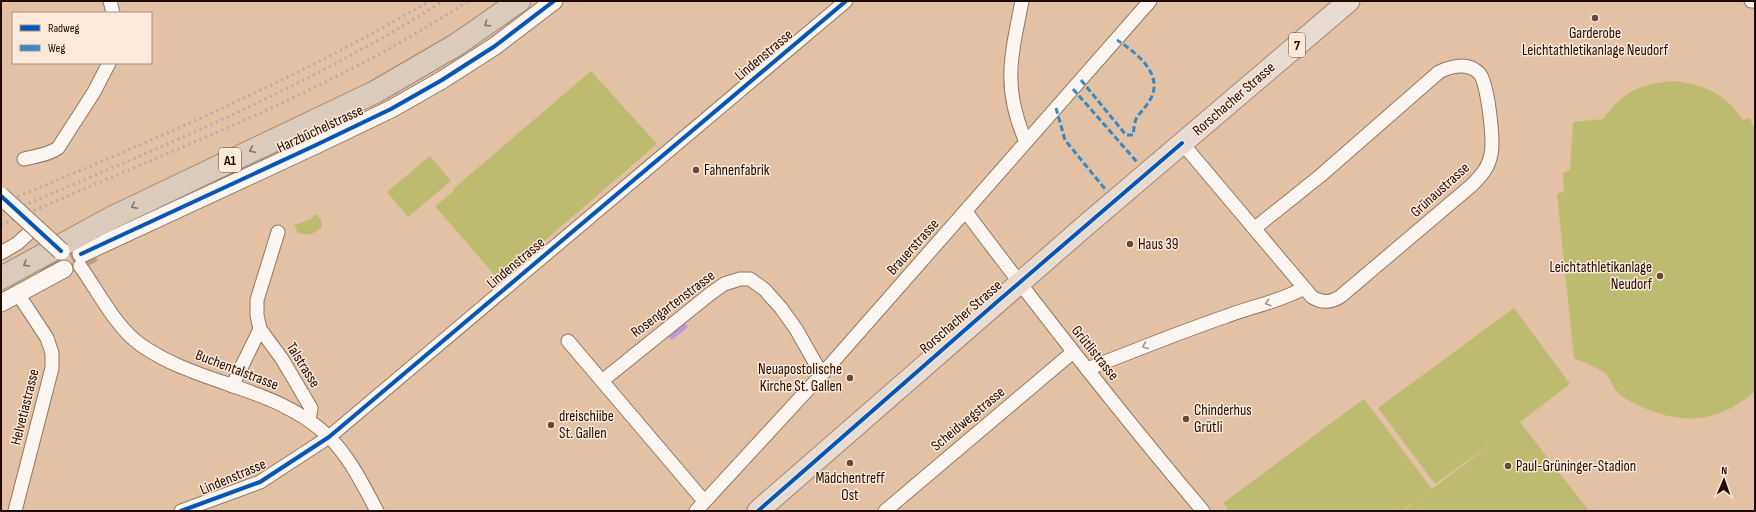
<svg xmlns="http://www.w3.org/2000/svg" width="1756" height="512" font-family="'Sofia Sans Condensed',sans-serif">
<rect width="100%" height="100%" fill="#e2c1a5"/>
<g fill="#bdbc70">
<polygon points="591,71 657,144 499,280 435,206 454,191 452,190"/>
<path d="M1673 81C1704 85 1724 92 1743 120L1750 118 1755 131V391C1723 420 1687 426 1647 409 1637 405 1626 400 1618 393 1613 388 1611 380 1607 375 1602 369 1582 362 1574 358L1557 194 1564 191 1563 173 1570 170 1573 122 1603 119C1622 92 1640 84 1673 81Z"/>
<polygon points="430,156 451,181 408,217 387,192"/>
<path d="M314 215H317L321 220 322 227C314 234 309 236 298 233L294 225 311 219Z"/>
<polygon points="1514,308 1570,384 1520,422 1589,511 1403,511 1421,497 1401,511 1229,511 1223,503 1364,399 1432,489 1499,438 1435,484 1378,408"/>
</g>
<polygon fill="#bf98dc" points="683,321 688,327 672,340 666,334"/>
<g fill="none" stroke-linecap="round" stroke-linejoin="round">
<polyline stroke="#bb9d84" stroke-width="22" stroke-dasharray="22 11" stroke-linecap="butt" points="44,277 102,246"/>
<defs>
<g id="minor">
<polyline points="110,1 113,13"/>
<path d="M1022 1C1011 57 1002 87 1026 142"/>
<polyline points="1751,1 1755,1"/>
<path d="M1182 143 1312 297C1322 303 1331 303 1341 296L1472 185C1481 176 1489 167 1491 154 1494 142 1488 81 1479 73 1468 62 1451 66 1439 72L1320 176 1255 228"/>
<path d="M24 159C36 156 48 155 58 148L94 92 109 63"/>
<path d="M966 212C1042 313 1121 414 1203 511"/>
<polyline points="1,253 18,243 35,227"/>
<path d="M80 266C98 291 116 328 141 345 199 386 278 386 330 438 350 458 363 485 377 511"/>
<polyline points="260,329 257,315 257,300 278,232"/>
<polyline points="568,341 602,381"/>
<path d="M1087 369C1134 351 1180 332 1227 316 1253 306 1279 302 1304 288"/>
<polyline points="232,386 260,329 282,359 311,408 309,420"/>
<polyline points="704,501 602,381 710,294 724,284 740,279 750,279 757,284 765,290 781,308 796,329 817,366 824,372"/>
<polyline points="15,511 52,368 52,353 47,338 18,294"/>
<polyline points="181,511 260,482 329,437 846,1"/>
<polyline points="696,511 824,372 1150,1"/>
<polyline points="885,511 1073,352"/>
</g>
<g id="tertiary">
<polyline points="81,254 316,145 391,109 442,80 495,46 554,1"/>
<polyline points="1,303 64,269"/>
</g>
<polyline id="primary" points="758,511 1085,226 1349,1"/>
<polyline id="motorway" points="1,278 113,217 375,92 456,45 519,1"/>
</defs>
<use href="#minor" stroke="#927961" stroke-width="15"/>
<use href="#tertiary" stroke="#927961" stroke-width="19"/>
<use href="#primary" stroke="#a4886f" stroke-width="23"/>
<use href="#motorway" stroke="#a4886f" stroke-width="24"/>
<use href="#minor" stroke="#fbf6f2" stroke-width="13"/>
<use href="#tertiary" stroke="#fbf6f2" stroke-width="17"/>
<use href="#primary" stroke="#e8dcd2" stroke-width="21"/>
<use href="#motorway" stroke="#dbcbbc" stroke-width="22"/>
<g stroke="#b4ada7" stroke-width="3" stroke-dasharray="2 4" stroke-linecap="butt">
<path d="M1 203C59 180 117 155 174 130 261 91 347 50 429 1"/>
<path d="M1 215C152 151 304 90 443 1"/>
<path d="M1 225C159 154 323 97 468 1"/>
</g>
<defs>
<polyline id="tertiary-bridge" points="1,196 61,251"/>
</defs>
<use href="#tertiary-bridge" stroke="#927961" stroke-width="19" stroke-linecap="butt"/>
<use href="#tertiary-bridge" stroke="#fbf6f2" stroke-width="17"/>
<g stroke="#3989c4" stroke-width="3" stroke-dasharray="6 3" stroke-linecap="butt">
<path d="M1081 80 1126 135H1133C1134 130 1134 124 1136 119 1141 111 1148 105 1152 96 1162 72 1134 51 1117 40"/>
<polyline points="1073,89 1137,162"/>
<polyline points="1056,108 1065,140 1105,189"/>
</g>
<defs>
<g id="cycleway">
<polyline points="1,196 61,251"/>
<polyline points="81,254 316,145 391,109 442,80 495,46 554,1"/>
<polyline points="181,511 260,482 329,437 846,1"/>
<polyline points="758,511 998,301 1182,143"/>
</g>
</defs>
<use href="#cycleway" stroke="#fce9da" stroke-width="6"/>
<use href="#cycleway" stroke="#0057b8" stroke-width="4"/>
</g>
<defs><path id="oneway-chevron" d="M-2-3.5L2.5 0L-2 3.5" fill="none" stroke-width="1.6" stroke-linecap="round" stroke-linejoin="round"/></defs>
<g stroke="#877567">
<use href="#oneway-chevron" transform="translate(487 24) rotate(146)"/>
<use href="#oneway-chevron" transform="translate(252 150) rotate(155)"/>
<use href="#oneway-chevron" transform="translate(134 206) rotate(154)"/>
<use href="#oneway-chevron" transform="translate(26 264) rotate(150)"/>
</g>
<g stroke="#a39891">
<use href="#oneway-chevron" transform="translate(1268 303) rotate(163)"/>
<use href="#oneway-chevron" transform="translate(1145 346) rotate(158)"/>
</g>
<g fill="#644b3a" stroke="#fce9da" stroke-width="1.5">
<circle cx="1595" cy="18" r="4"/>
<circle cx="696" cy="170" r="4"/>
<circle cx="1130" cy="244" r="4"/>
<circle cx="1660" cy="276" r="4"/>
<circle cx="850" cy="378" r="4"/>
<circle cx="1186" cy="419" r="4"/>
<circle cx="551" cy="425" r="4"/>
<circle cx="850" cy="463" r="4"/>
<circle cx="1508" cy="466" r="4"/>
</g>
<g text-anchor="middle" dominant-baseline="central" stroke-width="3" stroke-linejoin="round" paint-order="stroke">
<g fill="#fce9da" stroke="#624e41" stroke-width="1">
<rect x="1289" y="33" width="16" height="24" rx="3"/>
<rect x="219" y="148" width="22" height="24" rx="3"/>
</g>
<g font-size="14" font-weight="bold" fill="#200b00">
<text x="1297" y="45">7</text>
<text x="230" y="160">A1</text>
</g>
<g font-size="15" fill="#200b00" stroke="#fce9da" text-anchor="start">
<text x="1595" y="33" text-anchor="middle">Garderobe<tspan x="1595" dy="17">Leichtathletikanlage Neudorf</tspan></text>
<text x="704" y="170">Fahnenfabrik</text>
<text x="1138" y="244">Haus 39</text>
<text x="1652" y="267" text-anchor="end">Leichtathletikanlage<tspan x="1652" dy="17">Neudorf</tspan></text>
<text x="842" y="369" text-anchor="end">Neuapostolische<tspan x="842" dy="17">Kirche St. Gallen</tspan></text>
<text x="1194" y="410">Chinderhus<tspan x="1194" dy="17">Grütli</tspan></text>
<text x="559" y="416">dreischiibe<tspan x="559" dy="17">St. Gallen</tspan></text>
<text x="1516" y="466">Paul-Grüninger-Stadion</text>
<text x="850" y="478" text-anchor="middle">Mädchentreff<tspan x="850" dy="17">Ost</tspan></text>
</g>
<g font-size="15" fill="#200b00" stroke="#fce9da">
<text transform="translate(764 55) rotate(-40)">Lindenstrasse</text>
<text transform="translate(1234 99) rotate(-41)">Rorschacher Strasse</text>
<text transform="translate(320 129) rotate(-25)">Harzbüchelstrasse</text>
<text transform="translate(1440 190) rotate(-42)">Grünaustrasse</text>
<text transform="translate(913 247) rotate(-48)">Brauerstrasse</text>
<text transform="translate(516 263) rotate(-40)">Lindenstrasse</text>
<text transform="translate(673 304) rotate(-37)">Rosengartenstrasse</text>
<text transform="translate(961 317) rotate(-41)">Rorschacher Strasse</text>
<text transform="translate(1095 353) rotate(51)">Grütlistrasse</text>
<text transform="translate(303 365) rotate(58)">Talstrasse</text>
<text transform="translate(237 370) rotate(21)">Buchentalstrasse</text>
<text transform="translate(25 407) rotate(-76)">Helvetiastrasse</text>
<text transform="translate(968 419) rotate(-40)">Scheidwegstrasse</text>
<text transform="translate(233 477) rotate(-23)">Lindenstrasse</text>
</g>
</g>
<rect width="1756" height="512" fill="none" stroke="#200b00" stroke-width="4"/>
<rect x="12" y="12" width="140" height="52" fill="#fce9da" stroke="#a49083"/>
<rect x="20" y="25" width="20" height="6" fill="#0057b8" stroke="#a49083"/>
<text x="48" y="32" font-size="12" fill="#200b00">Radweg</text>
<rect x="20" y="45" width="20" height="6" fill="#3989c4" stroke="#a49083"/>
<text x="48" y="52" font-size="12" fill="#200b00">Weg</text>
<g transform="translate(1724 480) rotate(2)" stroke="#fce9da" stroke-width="3" paint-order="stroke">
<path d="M0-3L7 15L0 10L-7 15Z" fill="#200b00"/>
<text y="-6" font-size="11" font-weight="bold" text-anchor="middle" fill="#200b00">N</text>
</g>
</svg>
